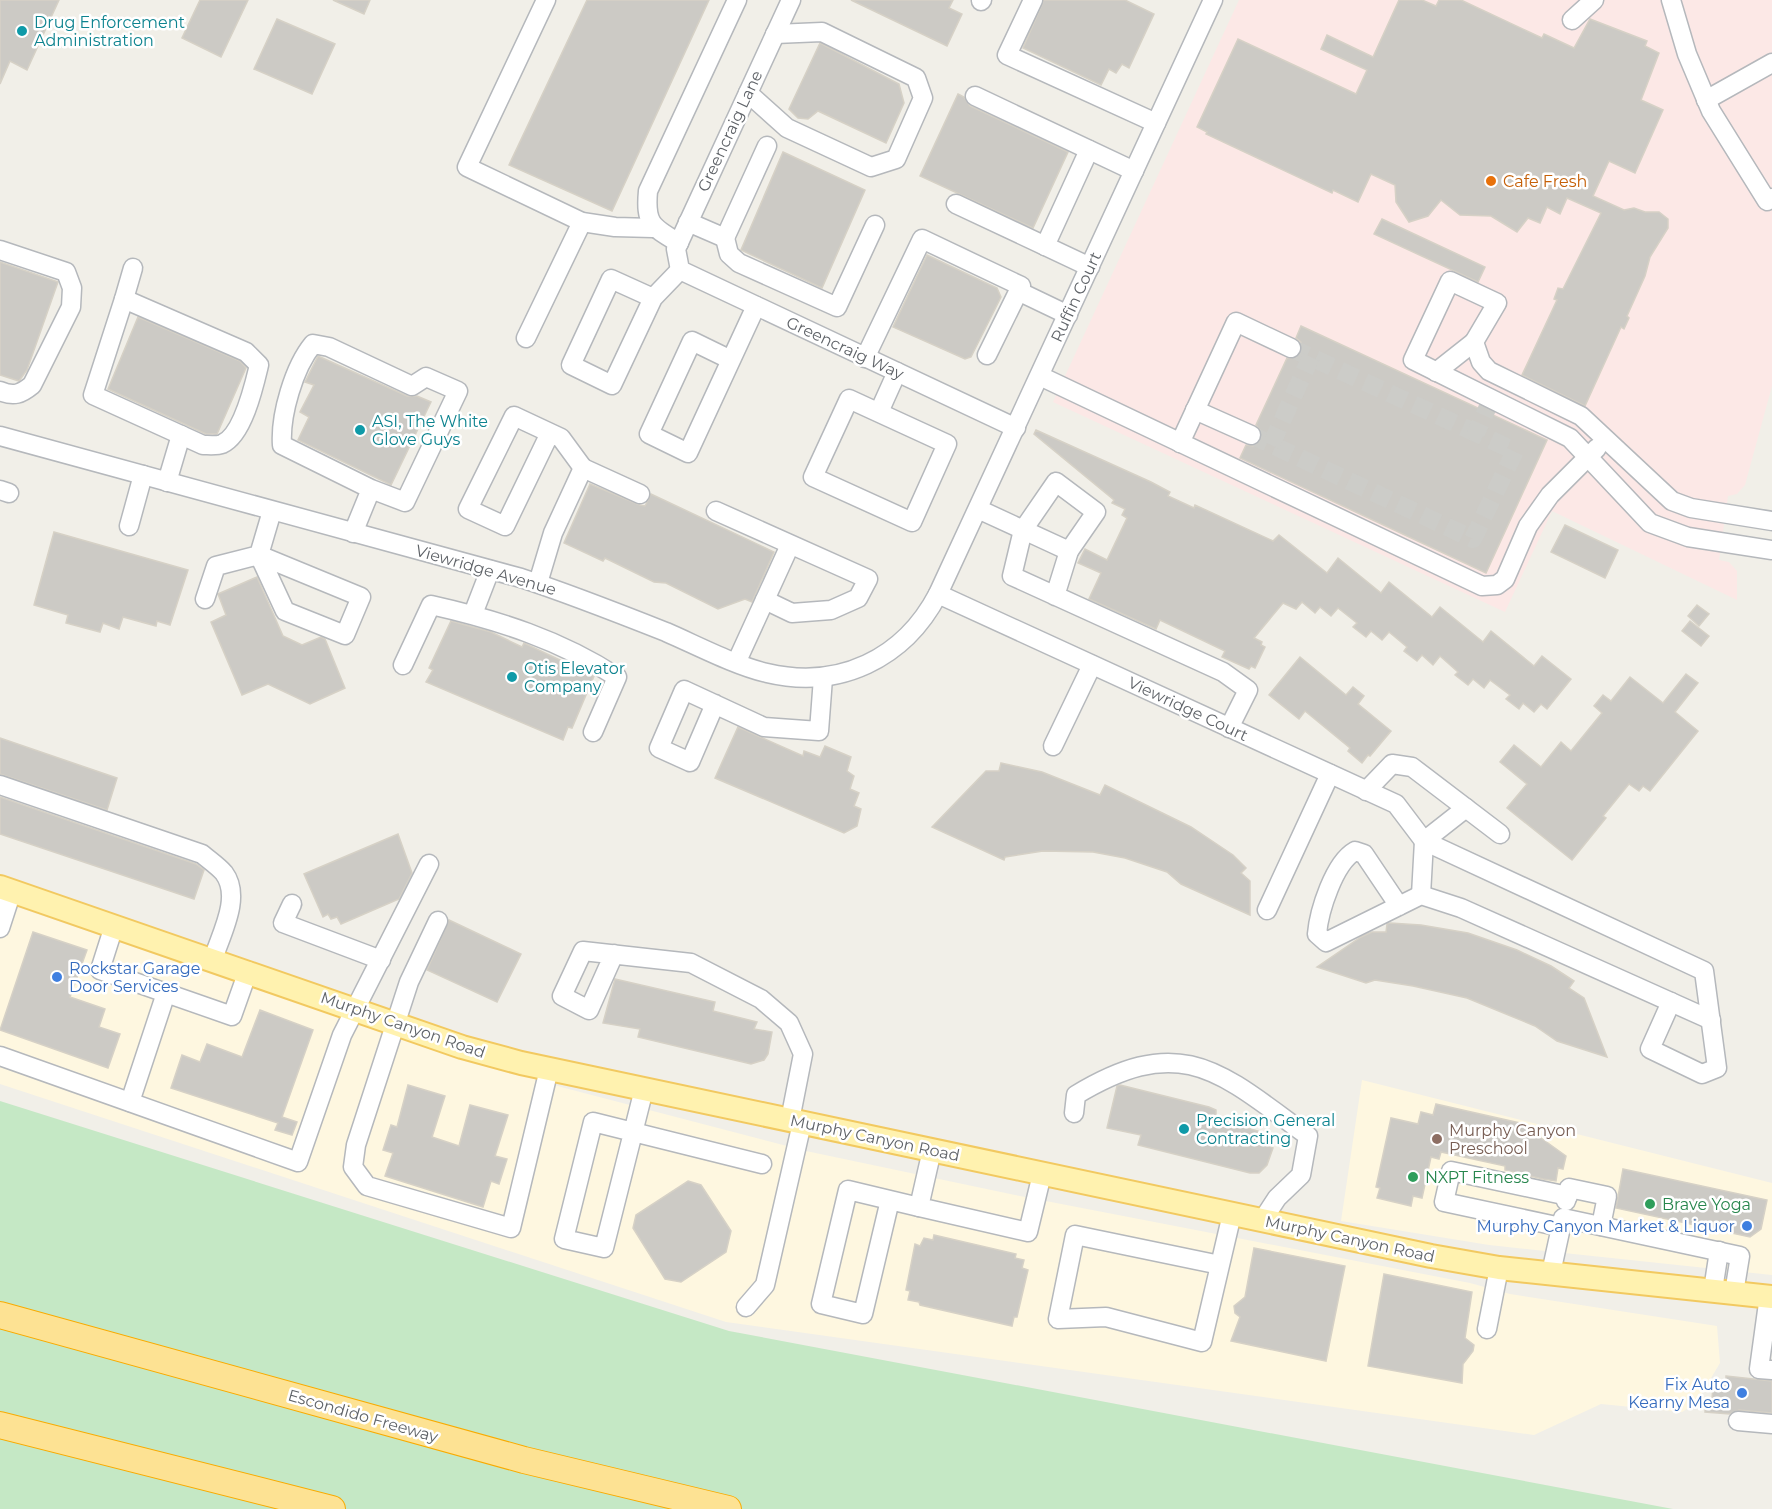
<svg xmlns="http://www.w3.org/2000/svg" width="1772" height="1509" font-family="Montserrat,sans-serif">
<rect width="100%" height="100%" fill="#f1efe8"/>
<g fill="#fef7e0">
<polygon points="0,901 253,988 561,1087 806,1151 1015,1195 1470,1283 1510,1294 1717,1326 1720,1363 1696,1403 1682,1412 1601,1404 1534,1435 726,1322 0,1084"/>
<polygon points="1362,1080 1772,1183 1772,1275 1489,1245 1341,1221"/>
</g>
<polygon fill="#fce8e6" points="1239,0 1772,0 1772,386 1745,485 1737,494 1728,496 1719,560 1729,562 1737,571 1737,600 1552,511 1505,612 1053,402"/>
<polygon fill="#c5e8c5" points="0,1101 729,1331 1673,1509 0,1509"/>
<g fill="#cccac5" stroke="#d6d1c6" stroke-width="1.5">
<polygon points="0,0 59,0 27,70 10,61 0,84"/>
<polygon points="200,0 248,0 221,57 182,38"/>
<polygon points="333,0 370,0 364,14"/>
<polygon points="587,0 709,0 612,211 509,165"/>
<polygon points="851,0 953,0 949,8 962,14 947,46"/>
<polygon points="1044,0 1125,0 1154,14 1129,68 1122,64 1116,73 1109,69 1101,85 1023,48"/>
<polygon points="1399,0 1422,0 1436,6 1439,0 1461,0 1542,38 1544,34 1574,48 1590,19 1647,41 1645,46 1659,53 1641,100 1663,110 1635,173 1609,161 1593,196 1624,210 1634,208 1645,212 1659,212 1668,219 1668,228 1650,257 1645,276 1627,316 1629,318 1624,329 1621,327 1585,406 1522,375 1557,300 1554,299 1558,288 1563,289 1601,213 1567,198 1560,214 1547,207 1540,223 1528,218 1517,232 1491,216 1460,215 1441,200 1428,216 1409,222 1396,202 1395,185 1371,174 1358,202 1333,190 1332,193 1206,134 1207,132 1197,127 1238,39 1356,94 1367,70 1321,49 1327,35 1373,57"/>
<polygon points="277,19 335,44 312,94 254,69"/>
<polygon points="820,43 899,84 904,103 886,143 818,111 808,119 798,118 789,109"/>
<polygon points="958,94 964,97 970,106 1068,152 1033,228 920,176"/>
<polygon points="783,152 865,190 822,288 741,250"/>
<polygon points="1382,219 1485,267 1478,282 1374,234"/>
<polygon points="927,255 997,288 1001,297 971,357 965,359 893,327"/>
<polygon points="0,262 58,282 27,370 19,381 0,375"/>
<polygon points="138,317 240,361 246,368 217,434 206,434 108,389"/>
<polygon points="1301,326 1547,440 1486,573 1240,458 1246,445 1253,446 1261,440 1262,433 1256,425 1287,358 1297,358 1301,352 1301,342 1296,338"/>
<polygon points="318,356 407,396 417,396 431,402 391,485 298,440 309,417 300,412 314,385 305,382"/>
<polygon points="1036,430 1151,482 1170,492 1168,496 1194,508 1195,505 1273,541 1279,535 1327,573 1338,558 1381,593 1389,582 1432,617 1440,607 1483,642 1491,631 1534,666 1542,656 1571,679 1547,709 1541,704 1534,712 1523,703 1519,709 1506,699 1510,695 1490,680 1484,688 1473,679 1468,685 1455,675 1458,672 1440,656 1433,665 1422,655 1417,661 1404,651 1407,647 1389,632 1382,640 1371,631 1366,637 1353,627 1357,623 1338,608 1331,616 1320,607 1315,613 1302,602 1296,609 1283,603 1254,638 1262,642 1261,645 1265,647 1255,668 1251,666 1249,669 1222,657 1225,651 1160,620 1156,629 1089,599 1101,573 1078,563 1085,549 1107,560 1127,518 1122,515 1125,509 1112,503 1114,500 1034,434"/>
<polygon points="590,484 640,505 645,506 651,494 774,552 752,602 745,599 718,609 666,583 654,582 605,558 603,561 564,543"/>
<polygon points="1565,525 1618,550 1605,578 1551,552"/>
<polygon points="54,532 188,570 170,625 157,621 156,626 123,617 119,629 103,623 100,632 66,623 68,615 34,605"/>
<polygon points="257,577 283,636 302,645 321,637 325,639 345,688 310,704 268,684 242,695 211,622 226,615 218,594"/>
<polygon points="1697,605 1709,614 1699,626 1688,616"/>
<polygon points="451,621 491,632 522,647 524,643 594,676 572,728 568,727 563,740 426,682 433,670 429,668"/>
<polygon points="1690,621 1709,636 1701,646 1682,631"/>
<polygon points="1300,657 1346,695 1353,687 1364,696 1358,704 1391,731 1370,756 1368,755 1362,763 1348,751 1350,748 1305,711 1299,719 1269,695"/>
<polygon points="1686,674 1698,683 1675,712 1698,731 1650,791 1643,786 1639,791 1629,784 1603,816 1606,818 1572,860 1507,808 1527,784 1500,762 1514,745 1541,767 1561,742 1571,751 1602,713 1594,706 1603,695 1611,701 1630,677 1663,703"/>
<polygon points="738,727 803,756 804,751 820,757 825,746 851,757 847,771 854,776 850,789 859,793 854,806 861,809 857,826 844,833 715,778"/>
<polygon points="0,738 117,778 107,810 0,774"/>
<polygon points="1001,763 1042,772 1100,795 1105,785 1191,827 1233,855 1246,868 1241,873 1250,881 1250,915 1181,884 1167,872 1125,858 1093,852 1043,851 1005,857 1004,860 932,827 986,771 999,771"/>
<polygon points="0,797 196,864 204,870 194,899 0,834"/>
<polygon points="398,834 412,873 399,899 341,924 337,917 331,919 328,914 323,917 304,874"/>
<polygon points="449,920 521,954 497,1002 427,970"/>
<polygon points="1390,923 1421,925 1468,933 1517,950 1551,966 1574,981 1569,988 1584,998 1607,1057 1557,1041 1535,1026 1467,998 1413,986 1375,980 1366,983 1317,967 1361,937 1372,932 1386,932 1387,924"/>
<polygon points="33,932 87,950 70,997 105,1009 99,1027 120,1034 108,1068 0,1030"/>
<polygon points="615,979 715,1002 713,1011 757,1022 754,1029 772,1032 768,1054 764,1060 751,1064 638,1037 640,1029 603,1023"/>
<polygon points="260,1010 313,1030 282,1117 297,1122 292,1135 275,1130 278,1123 171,1088 182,1055 200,1062 207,1044 242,1057"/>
<polygon points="408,1085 445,1096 432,1137 459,1146 470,1105 508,1115 495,1156 507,1159 499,1184 491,1181 483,1207 385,1176 393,1153 383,1150 391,1125 397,1127"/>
<polygon points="1120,1085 1209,1107 1216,1110 1216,1119 1258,1131 1258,1141 1273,1148 1267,1165 1259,1173 1250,1173 1138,1145 1141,1135 1107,1128 1117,1086"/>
<polygon points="1436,1104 1520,1123 1566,1156 1563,1169 1558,1168 1556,1181 1543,1179 1505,1170 1505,1166 1441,1152 1439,1159 1431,1157 1422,1198 1413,1196 1411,1206 1377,1198 1380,1188 1376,1187 1391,1118 1418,1124 1421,1112 1433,1115"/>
<polygon points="1623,1169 1767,1200 1761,1229 1750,1237 1616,1208"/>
<polygon points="688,1181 701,1185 731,1231 726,1252 681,1282 665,1279 633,1228 636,1215"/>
<polygon points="934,1235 1016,1254 1015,1258 1024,1260 1022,1268 1028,1270 1017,1317 1014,1317 1012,1326 920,1305 919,1302 908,1300 910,1291 906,1290 915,1244 920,1246 924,1238 933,1240"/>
<polygon points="1254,1248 1345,1266 1326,1361 1231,1341 1240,1317 1235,1313 1234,1306 1245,1297"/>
<polygon points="1384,1274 1472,1292 1465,1338 1474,1345 1473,1351 1463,1364 1462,1383 1368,1366"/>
<polygon points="1726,1376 1772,1381 1772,1413 1739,1410 1730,1414 1705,1412 1706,1399 1712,1399 1713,1386 1721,1386 1721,1383 1726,1383"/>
</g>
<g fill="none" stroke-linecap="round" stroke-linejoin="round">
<g stroke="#ccccc8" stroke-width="18" stroke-dasharray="18 9" stroke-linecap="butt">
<polyline points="1291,348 1476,433"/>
<polyline points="1251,435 1473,539 1515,451 1476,433 1491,400"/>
<polyline points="1271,445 1311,357"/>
</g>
<defs>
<g id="minor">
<polyline points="546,0 467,167 582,222 615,227 653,228"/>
<polyline points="791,0 676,249 680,270 1016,428"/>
<polyline points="1033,0 1007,55 1156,123"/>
<polyline points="1671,0 1687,54 1711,111 1767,201 1772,198"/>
<polyline points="981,1 982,0"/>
<polyline points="1572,20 1594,0"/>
<polyline points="748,93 787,128 871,167 896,159 923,98 916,78 822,32 775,34"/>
<polyline points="975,96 1134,171"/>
<polyline points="1706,100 1772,63"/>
<polyline points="956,204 1090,267"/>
<polyline points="688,222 725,238 767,146"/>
<polyline points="725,238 729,254 739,263 837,307 875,225"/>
<path d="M679 243C652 227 645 224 648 191L737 0"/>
<polyline points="1045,246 1089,150"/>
<path d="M0 250 66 272 72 288 71 307 32 385C21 394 14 397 0 391"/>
<polyline points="1018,291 1068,315"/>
<polyline points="653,298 611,279 571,365 612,385 653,298 680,270"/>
<path d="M124 299 246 352 259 365C254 386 243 435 222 444 217 446 208 445 203 445L93 395Z"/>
<polyline points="124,299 133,268"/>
<polyline points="526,338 582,222"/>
<polyline points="865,358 922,239 1021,286 987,355"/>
<polyline points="731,360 692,341 649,434 688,453 756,306"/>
<polyline points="1436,372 1474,342"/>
<polyline points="1040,376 1482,586 1497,585 1505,579 1528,526 1550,495 1597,448"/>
<polygon points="849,399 947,444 912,522 813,477"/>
<polyline points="1195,410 1251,435"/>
<polyline points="879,412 897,372"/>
<polyline points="550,433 505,526 468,509 514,416 561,438 583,468"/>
<path d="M0 436 521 578C570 594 618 613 666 632 696 645 736 666 767 673 839 690 904 659 938 594L1213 0"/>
<polyline points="1180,443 1236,322 1291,348"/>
<polyline points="167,482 181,435"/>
<polyline points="0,490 9,493"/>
<polyline points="978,509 1069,551"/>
<polyline points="716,511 868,579 858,598 831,610 792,613 765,600"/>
<polyline points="1772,521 1691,508 1672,501 1581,416 1489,371 1481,362 1474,342 1497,303 1450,281 1413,360 1570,438 1650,523 1688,537 1772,550"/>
<polyline points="129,526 143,475"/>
<path d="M353 533 371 489 282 445C280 415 294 367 313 344L329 347 412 386 426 377 458 391 405 502 371 489"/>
<polyline points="538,583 553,533 583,468 640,494"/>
<polyline points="938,594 1396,804 1424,841 1704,971 1717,1068 1702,1074 1650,1049 1671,1002"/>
<polyline points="1055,596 1069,551 1096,512 1056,482 1023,530 1012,576 1223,672 1248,690 1229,728"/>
<polyline points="205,599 216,566 259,555 361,597 345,635 285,611 259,555 272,511"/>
<polyline points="473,614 490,570"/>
<polyline points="737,661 790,545"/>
<path d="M403 665 431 605C498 620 560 640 617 677L593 732"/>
<polyline points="715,704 690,762 659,748 684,690 764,727 819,731 823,678"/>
<polyline points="1053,746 1092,665"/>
<path d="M0 785 202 854C209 860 218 866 224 873 242 897 221 934 213 959"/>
<polyline points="1366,791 1392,764 1412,767 1500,834"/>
<polyline points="1421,895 1424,841 1466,808"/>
<polyline points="292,904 283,923 381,960"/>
<path d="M1399 906 1364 854 1355 851C1334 863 1319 911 1317 934L1326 942 1421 895 1461 908 1711 1020"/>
<polyline points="1267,910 1330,774"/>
<polyline points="438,921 409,982 356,1145 353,1167 367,1186 511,1228 549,1069"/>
<polyline points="114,926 100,970 232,1016 248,971"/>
<polyline points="0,928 12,891"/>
<polyline points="614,954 589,1010 562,996 583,951 691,963 761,999 789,1023 803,1054 790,1120"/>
<polyline points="0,1056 298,1162 342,1035 429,864"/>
<polyline points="644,1089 604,1248 564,1239 593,1122 762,1164"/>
<polyline points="130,1102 166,993"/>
<path d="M1074 1113 1076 1095C1182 1031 1220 1072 1308 1136L1301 1175 1277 1198 1262 1221"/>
<polyline points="932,1150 919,1207 1028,1232 1042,1174"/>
<polyline points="890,1200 863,1314 821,1304 848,1190 919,1207"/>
<polyline points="1566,1201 1569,1188 1607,1196 1601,1226"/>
<polyline points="1561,1227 1444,1202 1451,1171 1568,1196"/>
<polyline points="1220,1265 1075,1235 1058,1319 1106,1317 1202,1342 1232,1214"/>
<polyline points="1551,1273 1563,1218 1740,1256 1734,1293"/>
<polyline points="1713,1290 1719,1251"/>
<polyline points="1769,1296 1759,1369 1772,1370"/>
<polyline points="746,1307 765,1285 802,1123"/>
<polyline points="1487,1329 1499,1268"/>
<polyline points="1738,1421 1772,1424"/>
</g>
<polyline id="major" points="0,887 462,1047 521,1063 1431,1256 1499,1268 1772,1297"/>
<g id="highway">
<polyline points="0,1315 524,1460 728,1509"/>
<polyline points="0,1425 332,1509"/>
</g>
</defs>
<use href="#minor" stroke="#b5b8bc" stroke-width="21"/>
<use href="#major" stroke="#f2c960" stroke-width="26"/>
<use href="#highway" stroke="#f9ab00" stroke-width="28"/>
<use href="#minor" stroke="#fff" stroke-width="18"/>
<use href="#major" stroke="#fff2af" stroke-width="22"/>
<use href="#highway" stroke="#fde293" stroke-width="26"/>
</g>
<g fill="#0f9aa8" stroke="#fff" stroke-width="2">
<circle cx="22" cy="31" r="6"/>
<circle cx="360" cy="430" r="6"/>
<circle cx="512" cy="677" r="6"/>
<circle cx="1184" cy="1129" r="6"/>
</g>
<circle fill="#e8710a" stroke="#fff" stroke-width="2" cx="1491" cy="181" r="6"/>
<g fill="#3f7fe0" stroke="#fff" stroke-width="2">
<circle cx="57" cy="977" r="6"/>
<circle cx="1747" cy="1226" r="6"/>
<circle cx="1742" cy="1393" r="6"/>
</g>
<circle fill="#8d6e63" stroke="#fff" stroke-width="2" cx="1437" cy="1139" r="6"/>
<g fill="#2e9e5b" stroke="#fff" stroke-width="2">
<circle cx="1413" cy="1177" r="6"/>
<circle cx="1650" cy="1204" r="6"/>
</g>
<g text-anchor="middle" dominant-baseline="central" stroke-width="5" stroke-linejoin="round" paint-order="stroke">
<g font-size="16" fill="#0d838f" stroke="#fff" text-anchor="start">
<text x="34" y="22">Drug Enforcement<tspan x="34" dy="18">Administration</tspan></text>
<text x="372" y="421">ASI, The White<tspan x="372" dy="18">Glove Guys</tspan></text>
<text x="524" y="668">Otis Elevator<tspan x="524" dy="18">Company</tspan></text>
<text x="1196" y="1120">Precision General<tspan x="1196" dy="18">Contracting</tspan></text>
</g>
<g font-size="16" fill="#5f6368" stroke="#fff">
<text transform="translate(730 131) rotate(-65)">Greencraig Lane</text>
<text transform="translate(1076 297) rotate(-65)">Ruffin Court</text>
<text transform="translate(845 348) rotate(25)">Greencraig Way</text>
<text transform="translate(486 570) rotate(16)">Viewridge Avenue</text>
<text transform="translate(1188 709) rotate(25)">Viewridge Court</text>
<text transform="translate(403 1025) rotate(19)">Murphy Canyon Road</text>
<text transform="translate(875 1138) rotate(12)">Murphy Canyon Road</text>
<text transform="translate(1350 1239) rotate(12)">Murphy Canyon Road</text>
<text transform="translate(363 1416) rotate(16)">Escondido Freeway</text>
</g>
<g font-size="16" fill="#c56008" stroke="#fff" text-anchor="start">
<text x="1503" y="181">Cafe Fresh</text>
</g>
<g font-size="16" fill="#366cbe" stroke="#fff" text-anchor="end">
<text x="69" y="968" text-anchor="start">Rockstar Garage<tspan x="69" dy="18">Door Services</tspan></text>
<text x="1735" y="1226">Murphy Canyon Market &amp; Liquor</text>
<text x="1730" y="1384">Fix Auto<tspan x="1730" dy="18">Kearny Mesa</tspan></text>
</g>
<g font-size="16" fill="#785e54" stroke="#fff" text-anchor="start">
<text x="1449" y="1130">Murphy Canyon<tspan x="1449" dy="18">Preschool</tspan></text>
</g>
<g font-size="16" fill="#27864d" stroke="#fff" text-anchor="start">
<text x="1425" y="1177">NXPT Fitness</text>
<text x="1662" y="1204">Brave Yoga</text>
</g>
</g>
</svg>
